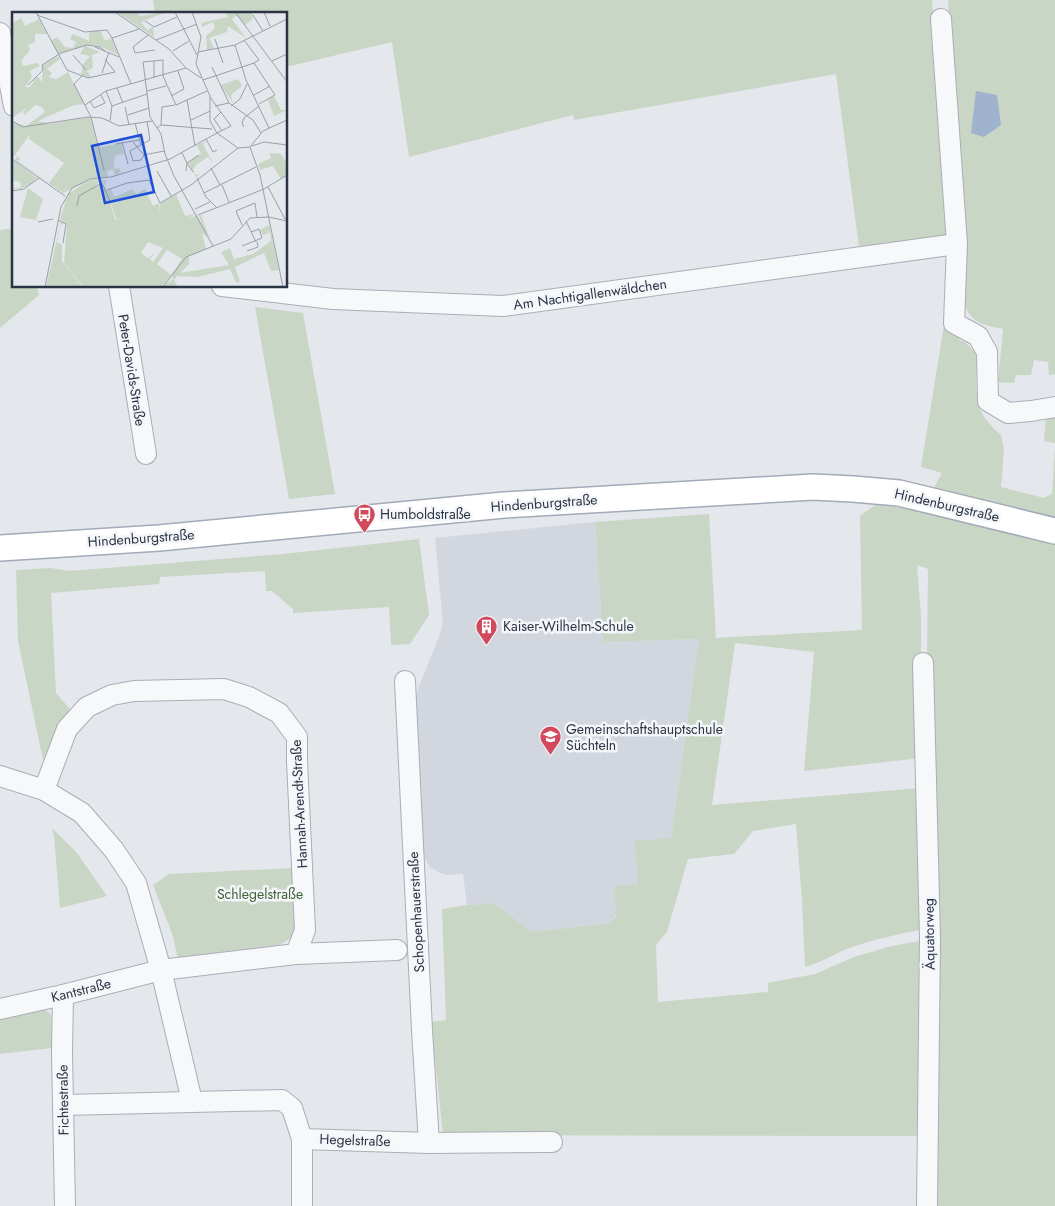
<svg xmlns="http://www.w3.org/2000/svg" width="1055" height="1206" font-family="Jost,sans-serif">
<rect width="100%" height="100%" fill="#e4e7ec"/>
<polygon fill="#d2d6de" points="595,522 603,642 699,639 671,838 610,923 532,932 494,903 467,905 463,874 446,875 439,872 431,868 426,861 422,853 414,704 418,689 438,639 443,624 435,538"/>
<g fill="#c9d6c5">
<polygon points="153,0 932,0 949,236 859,247 836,74 574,120 573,115 409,157 392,42 286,67 286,14 155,14"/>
<path d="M948 0H1055V374L1049 375 1048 362 1034 360 1031 375H1016L1014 383 998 382 1003 329C984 325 972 324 964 304L955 97Z"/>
<polygon points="14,228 14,286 37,286 39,295 0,328 0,230"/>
<polygon points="255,307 303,313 335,494 289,499"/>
<polygon points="944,325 961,341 965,342 975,352 977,359 976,386 978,405 984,417 994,429 1001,435 1004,450 1001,487 1044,498 1052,494 1055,447 1055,519 932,491 942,473 921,467"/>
<polygon points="1055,416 1055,443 1044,441 1046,418"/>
<path d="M875 505 915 509 1055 540V1206H931L927 664 928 569 917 565 921 616V758L804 771 814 652 735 643 712 805 921 788 924 929C900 934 875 939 852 947 835 953 821 963 805 967L802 901 796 824 753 831 734 854 688 859 667 932 656 945 658 1002 768 992V983L815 974 854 957 888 947 924 940 921 1136 443 1135 431 1022 446 1020 442 909 467 905 494 903 532 932 610 923 616 916 614 886 638 884 635 841 671 838 699 639 603 642 595 522 709 514 716 638 862 630 860 516Z"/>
<polygon points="419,539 429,615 410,644 391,645 389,607 293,613 293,609 272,591 266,591 265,571 160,577 159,584 51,593 56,693 70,709 58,727 43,760 18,641 16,570 51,568 69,571 283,554"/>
<polygon points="52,828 77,853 107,896 60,908 54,836"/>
<polygon points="294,868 298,923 293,937 279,945 178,960 173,936 153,885 169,874"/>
<polygon points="43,1007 51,1015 52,1048 0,1054 0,1016"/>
</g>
<polygon fill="#9fb4cc" points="976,91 997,95 1001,125 984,137 971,133"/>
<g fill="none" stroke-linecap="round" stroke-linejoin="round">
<defs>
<g id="minor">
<polyline points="941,19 957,244 954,323 978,336 987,352 988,401 1008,413 1031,411 1055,407"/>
<polyline points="0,33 14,106"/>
<polyline points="119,286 146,454"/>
<polyline points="222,286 333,299 503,306 957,244"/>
<polyline points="923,663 930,938 927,1206"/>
<polyline points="405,681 422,1030 429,1143"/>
<polyline points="0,776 44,790 82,813 114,850 136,883 161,970 192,1101"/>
<polyline points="296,954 397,950"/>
<polyline points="63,995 62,1053 65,1206"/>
<polyline points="0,1009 63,995 161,970 296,954 305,930 297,761 297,737 279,713 249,697 224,689 134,691 112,695 87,707 67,729 44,790"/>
<polyline points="63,1105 282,1100 292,1108 302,1139 429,1143 552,1142"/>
<polyline points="302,1206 302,1139"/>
</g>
<polyline id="major" points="0,548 159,538 504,505 813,487 853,489 899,493 1055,531"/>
</defs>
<use href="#minor" stroke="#a9aeb7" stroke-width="22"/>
<use href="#major" stroke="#a3abb8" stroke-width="28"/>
<use href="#minor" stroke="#f7f8fa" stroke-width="20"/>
<use href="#major" stroke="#fff" stroke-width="25"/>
</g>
<defs>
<symbol id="bus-pin" viewBox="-11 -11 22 30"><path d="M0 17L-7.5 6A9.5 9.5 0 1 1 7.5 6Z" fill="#d1495b" stroke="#f4f6f9"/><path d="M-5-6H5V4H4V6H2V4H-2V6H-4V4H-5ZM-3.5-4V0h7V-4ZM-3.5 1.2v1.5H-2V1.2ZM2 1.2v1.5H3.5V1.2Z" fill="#fff"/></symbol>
<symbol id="building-pin" viewBox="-11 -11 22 30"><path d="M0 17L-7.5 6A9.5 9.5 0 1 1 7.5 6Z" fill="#d1495b" stroke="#f4f6f9"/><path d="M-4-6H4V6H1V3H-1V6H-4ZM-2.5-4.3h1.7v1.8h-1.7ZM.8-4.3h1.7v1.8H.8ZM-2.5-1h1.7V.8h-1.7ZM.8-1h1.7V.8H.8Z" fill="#fff"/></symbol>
<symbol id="school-pin" viewBox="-11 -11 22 30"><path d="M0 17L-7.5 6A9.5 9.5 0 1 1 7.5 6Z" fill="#d1495b" stroke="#f4f6f9"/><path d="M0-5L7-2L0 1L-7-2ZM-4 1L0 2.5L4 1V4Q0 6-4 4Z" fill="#fff"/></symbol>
</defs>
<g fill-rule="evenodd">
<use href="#bus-pin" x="352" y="502" width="25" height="34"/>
<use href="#building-pin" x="474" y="614" width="25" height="34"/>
<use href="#school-pin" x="538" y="724" width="25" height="34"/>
</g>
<g text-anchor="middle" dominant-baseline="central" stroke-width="5" stroke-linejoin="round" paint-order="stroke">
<g font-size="14" fill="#2b3445" stroke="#f4f6f9">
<text transform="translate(590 294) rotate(-8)">Am Nachtigallenwäldchen</text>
<text transform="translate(132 370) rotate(81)">Peter-Davids-Straße</text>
<text transform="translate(544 503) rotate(-4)">Hindenburgstraße</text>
<text transform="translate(947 505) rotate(13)">Hindenburgstraße</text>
<text transform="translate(141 538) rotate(-4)">Hindenburgstraße</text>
<text transform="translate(299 804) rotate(-93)">Hannah-Arendt-Straße</text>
<text transform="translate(416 912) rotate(-93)">Schopenhauerstraße</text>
<text transform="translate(929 934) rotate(-91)">Äquatorweg</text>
<text transform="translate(81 990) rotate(-14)">Kantstraße</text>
<text transform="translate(63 1100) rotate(-91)">Fichtestraße</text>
<text transform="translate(355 1140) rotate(2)">Hegelstraße</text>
</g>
<g font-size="14" fill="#2b3445" stroke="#f4f6f9" text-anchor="start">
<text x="380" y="514">Humboldstraße</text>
<text x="503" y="626">Kaiser-Wilhelm-Schule</text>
<text x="566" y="729">Gemeinschaftshauptschule<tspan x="566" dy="16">Süchteln</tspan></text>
</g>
<g font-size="14" fill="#3f6138" stroke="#f4f6f9">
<text x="260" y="894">Schlegelstraße</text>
</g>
</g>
<g transform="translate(12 12)">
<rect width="275" height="275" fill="#e4e7ec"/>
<path d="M105 0H126L128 4 154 0 129 10 135 18 141 15 142 25ZM213 0H241L240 8 233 13 225 3 220 7 234 26 216 14 215 20 197 26 202 36 195 38 194 24 203 16 201 10 190 15 189 11 216 5ZM9 6 13 14 27 7 35 22H23V30L16 33 18 38 9 49 11 54 25 51 28 54 18 59 20 65 13 75H18L25 64 30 70 31 53 46 44 48 47 35 57 40 61 37 65 44 67 55 61V58L72 92 62 93 26 109 38 112 78 105 86 136 109 131 112 142 104 143 102 148V157L107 156 109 161 103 163 101 157 95 159 96 165 83 166 51 181 3 148 5 144 8 147 6 149 37 171 52 151 17 127 18 122 0 147V110L14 114 33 100 30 95 23 93 13 103 11 100 18 94 0 106V11ZM88 18 93 29 99 26 106 43 88 34 77 33 46 42 39 29 45 25 53 35 61 36 64 30 58 27 61 22 77 29V21ZM73 34 88 40 80 43 81 56 75 59 79 65 77 66 69 63 71 52 78 44 68 42ZM226 67 230 74 219 83 221 91 208 73ZM262 84 269 98H275L262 104 256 88ZM195 129 191 132 202 153 196 145 184 153 181 158 184 163 188 162 184 165 177 152V150L189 142 185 133ZM257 141 269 142 275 151V162L269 167 261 154 248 158 246 152 259 146ZM0 148 25 166 14 175 0 178V173L3 177 9 175 8 170 0 168ZM79 167 94 168V174L88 167 84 175 91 172 94 176 103 208 112 206 104 207 95 179 99 177 102 185 121 177 124 182 133 177 141 194 147 191 148 203V191L164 182 173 204 184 201 176 207 185 203 192 217 187 204 189 203 198 227 193 219 194 224 190 221 194 237 187 240 193 238 177 244V252L168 261 217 253 209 240 218 236 222 247 241 242 259 229 258 220 251 223 248 218 257 213 256 207 267 258 259 259 252 241 223 255 228 270 224 271 218 257 186 265 165 264 162 268 166 275H151L161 267 160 263 150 275H71L52 251 55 212 48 207 56 182ZM136 230 151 236 141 250 138 247 143 241 136 246 129 241ZM155 238 170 247 159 263 145 252ZM16 176 31 187 24 208 8 205ZM49 210 52 212H49L45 230 50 233V249L70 275H34Z" fill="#c9d6c5" fill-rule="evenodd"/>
<path fill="none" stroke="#9a9fa9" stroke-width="1" d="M24 0 55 58 76 66 103 60M103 0 157 37 174 56 189 66M163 0 185 43M180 0 189 25 184 52 198 84V109L205 121 226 136 238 135 251 119 275 108M223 0 275 70M252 0 258 14M25 3 73 20 95 18 100 26M241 3 251 19M133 9 142 15 165 5M136 23 121 35 123 41 143 38M203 27 211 51M144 28 185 12M232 28 247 48 242 51M223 33 234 68 257 116M83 35 107 45M161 39 177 29M186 40 223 33 275 7M61 43 74 58M93 47 103 60M142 49V66M260 49 275 42M242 51 263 83 247 92M200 55 217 91M90 61 97 40M70 64 62 72 79 105 92 158M191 68 242 51M119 72 100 26 127 17M16 73 31 58 30 53 49 41 75 33 88 35 93 39M105 76 111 91M94 79 100 94 98 109M135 79 154 74M195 79 164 93 151 64V48L131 50 138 105 149 122 153 142 162 164 201 234M242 83 258 74M159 84 172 77 166 59M198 85 219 114 205 121M175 88 183 134M78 89 82 96 93 91 89 83M73 93 94 79 174 56M100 94 135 82M203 94 217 91 241 108 249 121M219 94 228 87 235 72M113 95 117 113M209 100 202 107 210 119M116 103 137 96M179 108 198 99M0 109 11 115 76 105 90 106 107 114 140 109M123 111 129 133M149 113 150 95 163 93M232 115 230 111 232 106 247 94M145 116 149 113 200 117M194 127 201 140 205 138M110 130 116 152M121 130 132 143 152 139M104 132 127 128M240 134 252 130 275 133M238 135 248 163 271 275M170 141 175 151 174 159M132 143 129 148 121 149 118 139 138 128 135 109M0 147 53 184M199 156 208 173M145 159 159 184M181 160 175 151 187 143M185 166 194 185 205 196M210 173 217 190M256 175 273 207 275 206M95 178 115 171 137 168 148 191 179 173 226 136M0 179 12 177 27 166M192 181 244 155M65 194 67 184 90 171 98 189M183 197 198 190M186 203 252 177 275 163M46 208 54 212 51 231M234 209 244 230M26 210 41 207M230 213 224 199 243 191 245 205M230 234 250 226 247 217 239 220M235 239 246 235 245 230M33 275 49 195 60 176 78 167 99 165 158 147 205 121M151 275 174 245 219 227 238 206 257 205 275 209"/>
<path fill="#1d4ed8" fill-opacity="0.15" stroke="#1d4ed8" stroke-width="2.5" d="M129 123 142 180 93 191 80 134Z"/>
<rect width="275" height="275" fill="none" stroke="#2b3445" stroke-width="2.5"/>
</g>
</svg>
